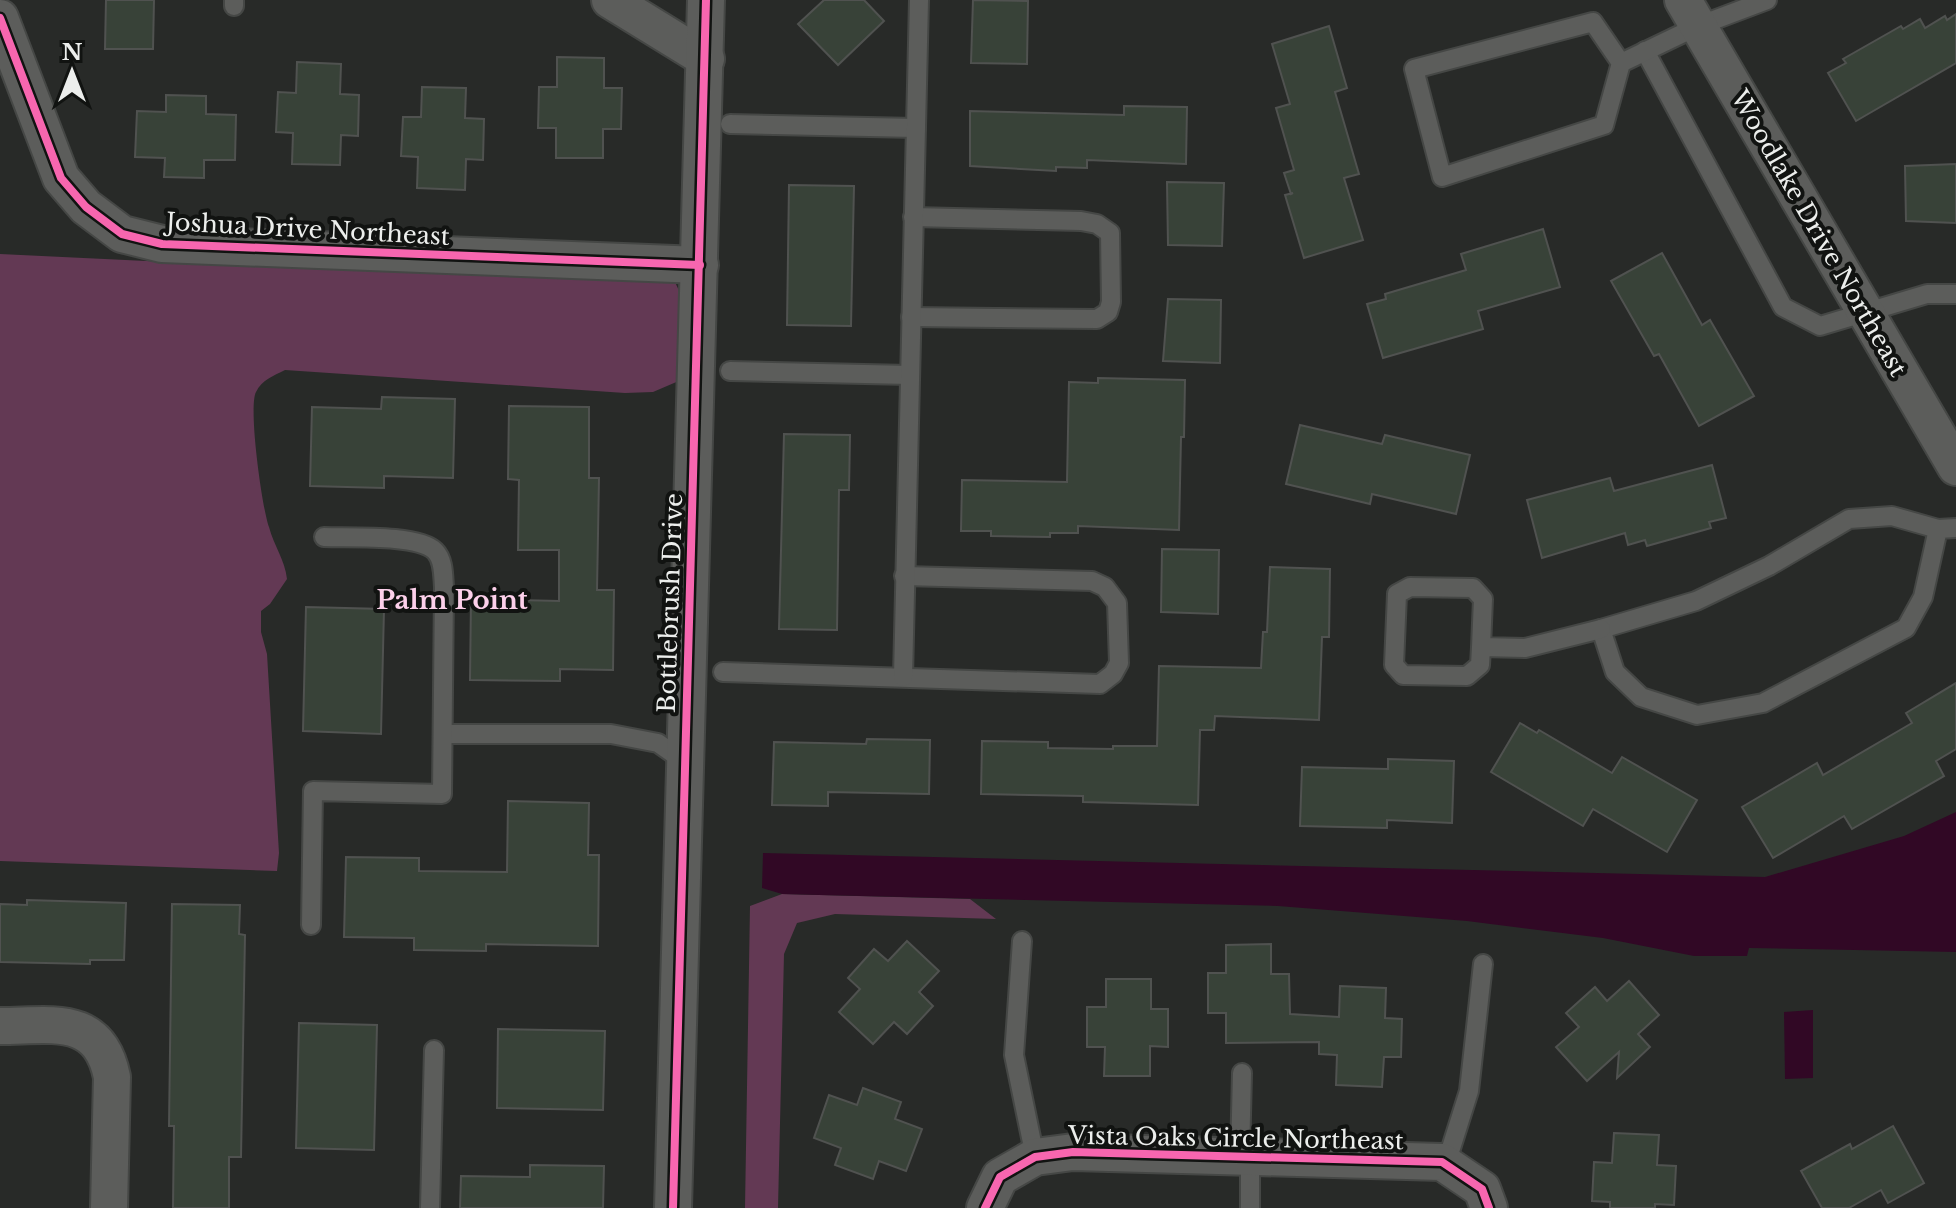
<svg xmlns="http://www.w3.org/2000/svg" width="1956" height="1208" font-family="'Libre Baskerville',serif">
<rect width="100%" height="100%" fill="#282a28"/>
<g fill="#633954">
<path d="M0 254 312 269 656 279 675 282 680 293 681 380 653 392 625 393 285 370C273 376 262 380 256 392 248 407 262 508 269 527 274 546 285 560 287 579L270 604 261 611V632L267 654 279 853 277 871 0 861Z"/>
<polygon points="782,894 970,899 996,919 835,914 797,923 784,954 778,1208 745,1208 750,906"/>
</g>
<g fill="#310825">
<polygon points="1956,812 1956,952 1749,948 1747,956 1694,956 1603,938 1467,921 1278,906 819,895 782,894 762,888 763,853 1765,877 1904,836"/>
<polygon points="1813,1010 1813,1078 1785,1079 1784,1012"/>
</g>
<g fill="#384238" stroke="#505250" stroke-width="2">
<polygon points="106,0 154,0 153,49 105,49"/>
<polygon points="824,0 864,0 884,21 838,65 798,24"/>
<polygon points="973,0 1028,1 1027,64 971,63"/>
<polygon points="1956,14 1956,63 1856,121 1828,73 1846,63 1843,59 1901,26 1903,29 1920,19 1925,28 1945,16 1947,20"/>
<polygon points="1329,26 1347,88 1335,92 1359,174 1344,178 1363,240 1304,258 1285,195 1293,193 1291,194 1284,173 1294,170 1276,108 1290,104 1272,44"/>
<polygon points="557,57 604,58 604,88 622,88 621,129 603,129 603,158 556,158 556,128 538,128 539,87 557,87"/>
<polygon points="297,62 341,64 340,94 359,95 358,136 341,135 340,165 292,164 293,133 276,132 278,92 296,93"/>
<polygon points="422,87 466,88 465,118 484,119 483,160 466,159 465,190 417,188 418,157 401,156 403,117 421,117"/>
<polygon points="166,95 206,96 206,114 236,115 235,160 204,160 204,178 164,177 165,158 135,157 137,111 166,112"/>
<polygon points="1124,106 1187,107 1186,164 1087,160 1087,168 1056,167 1056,171 970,166 970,111 1124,115"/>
<polygon points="1956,164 1956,223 1906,221 1905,166"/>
<polygon points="1167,182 1224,183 1222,246 1168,245"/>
<polygon points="789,185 854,186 851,326 787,325"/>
<polygon points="1543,229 1560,287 1478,311 1483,329 1383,358 1367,304 1386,299 1385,294 1466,270 1461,254"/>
<polygon points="1662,253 1702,325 1710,320 1754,396 1699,426 1659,354 1654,356 1611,281"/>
<polygon points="1168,299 1221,300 1220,363 1163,361"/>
<polygon points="1098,378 1185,380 1184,437 1181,437 1179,530 1078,526 1078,533 1050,533 1050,537 991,536 991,531 961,531 962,480 1067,482 1069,382 1098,383"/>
<polygon points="382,397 455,399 453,478 384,476 384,488 310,486 312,407 381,409"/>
<polygon points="509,406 589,407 589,478 599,478 597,590 614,590 613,670 560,669 560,681 470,680 471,599 559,601 559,550 518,550 519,480 508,479"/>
<polygon points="1300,425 1382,444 1385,435 1470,455 1456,514 1372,494 1370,504 1286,484"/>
<polygon points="784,434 850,435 849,490 839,490 837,630 779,629"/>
<polygon points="1712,465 1726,518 1709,522 1711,528 1647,546 1645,540 1628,545 1625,533 1542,558 1527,500 1610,478 1614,491"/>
<polygon points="1162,549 1219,550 1218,614 1161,612"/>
<polygon points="1270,567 1330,569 1329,637 1322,637 1319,720 1215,716 1214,730 1200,730 1198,805 1083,802 1083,796 981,794 982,741 1048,742 1048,748 1113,749 1113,746 1157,746 1159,666 1261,668 1263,632 1267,632"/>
<polygon points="306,607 384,609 381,734 303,731"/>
<polygon points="1956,683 1956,749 1936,761 1944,776 1852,829 1844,816 1773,858 1742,807 1817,763 1823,775 1912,723 1906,713"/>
<polygon points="1520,723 1537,733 1539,730 1612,773 1622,757 1697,800 1667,852 1593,809 1583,826 1491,772"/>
<polygon points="867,739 930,740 929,794 828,792 828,806 772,805 774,742 866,744"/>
<polygon points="1388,759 1454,761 1452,823 1387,820 1387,828 1300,826 1302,767 1388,769"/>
<polygon points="508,801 589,803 588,855 599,855 598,946 486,944 486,951 414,950 414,938 344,937 346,857 419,858 419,871 507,872"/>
<polygon points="27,900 126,903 124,960 90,960 90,964 0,962 0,904 27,905"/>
<polygon points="172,904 240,905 239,934 245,935 241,1157 229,1157 229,1208 173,1208 174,1126 169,1126"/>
<polygon points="907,941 939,971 919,992 933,1006 907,1034 894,1022 873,1044 839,1012 860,989 848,978 874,949 888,961"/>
<polygon points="1271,944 1271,974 1289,974 1290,1014 1339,1017 1340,986 1386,988 1385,1018 1402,1019 1401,1057 1384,1057 1382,1087 1336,1085 1337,1055 1319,1054 1319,1042 1226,1043 1226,1013 1208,1013 1208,973 1226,973 1226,945"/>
<polygon points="1106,979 1151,979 1151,1009 1168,1009 1168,1047 1150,1046 1150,1076 1104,1076 1105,1047 1087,1047 1087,1007 1106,1007"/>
<polygon points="1629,981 1659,1015 1638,1034 1650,1047 1617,1078 1619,1052 1587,1081 1556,1047 1579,1027 1566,1013 1595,987 1607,1001"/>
<polygon points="299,1023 377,1025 374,1150 296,1148"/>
<polygon points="498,1029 605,1031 603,1110 497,1108"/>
<polygon points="863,1088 901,1102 895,1119 922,1129 906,1171 879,1161 873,1179 835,1165 841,1148 814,1138 829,1095 857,1105"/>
<polygon points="1893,1126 1924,1183 1888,1203 1881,1190 1849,1208 1822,1208 1801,1171 1850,1144 1852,1149"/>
<polygon points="1614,1133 1659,1135 1657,1165 1676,1166 1674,1205 1655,1204 1655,1208 1610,1208 1610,1202 1592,1201 1594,1162 1612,1163"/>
<polygon points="530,1165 604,1166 603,1208 460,1208 461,1176 530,1177"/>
</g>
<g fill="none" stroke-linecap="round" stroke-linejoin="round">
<defs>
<g id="service">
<polyline points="234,6 234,0"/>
<polyline points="1645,51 1783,307 1820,326 1927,294 1956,294"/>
<polyline points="1621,63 1604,125 1442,177 1414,69 1593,22 1621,63 1698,26 1767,0"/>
<polyline points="730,124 916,128"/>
<polyline points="911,317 1097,319 1108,312 1111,302 1110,233 1097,224 1081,221 913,217"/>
<polyline points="730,371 910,375"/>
<polyline points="1938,529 1923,597 1906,628 1763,703 1697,715 1641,697 1615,672 1601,629 1696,601 1769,566 1849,519 1892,516 1938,529 1956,528"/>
<polyline points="1481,647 1480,665 1467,676 1403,675 1394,665 1397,594 1410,587 1473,588 1483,599 1481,647 1525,648 1601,629"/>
<polyline points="723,672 1100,684 1113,674 1119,663 1117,603 1105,587 1092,581 904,576"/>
<polyline points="903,677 919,0"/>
<polyline points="443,734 611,734 658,743 685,762"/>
<path d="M311 925 313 791 442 794 444 587C443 576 444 560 435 551 418 534 349 538 324 537"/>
<polyline points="1022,941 1014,1055 1035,1157"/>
<polyline points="1240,1157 1242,1073"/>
<polyline points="1446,1164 1469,1091 1483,964"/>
<polyline points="430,1208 434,1050"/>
<polyline points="1250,1208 1250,1157"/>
</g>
<g id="minor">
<polyline points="610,0 706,59"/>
<polyline points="1683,0 1956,467"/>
<polyline points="0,18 61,178 86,207 122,234 162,244 700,265"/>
<path d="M0 1026C51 1026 99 1013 112 1077L109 1208"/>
<polyline points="673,1208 706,0"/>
<polyline points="985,1208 1000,1177 1035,1157 1073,1152 1442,1162 1482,1189 1489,1208"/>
</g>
</defs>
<use href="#service" stroke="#454745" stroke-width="22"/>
<use href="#minor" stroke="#454745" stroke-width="40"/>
<use href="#service" stroke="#5c5d5b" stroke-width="18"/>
<use href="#minor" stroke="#5c5d5b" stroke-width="36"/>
<defs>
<g id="cycleway">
<polyline points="0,18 61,178 86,207 122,234 162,244 700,265"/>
<polyline points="673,1208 706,0"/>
<polyline points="985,1208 1000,1177 1035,1157 1073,1152 1442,1162 1482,1189 1489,1208"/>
</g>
</defs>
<use href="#cycleway" stroke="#111311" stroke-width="13"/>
<use href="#cycleway" stroke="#f766af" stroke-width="8"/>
</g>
<g text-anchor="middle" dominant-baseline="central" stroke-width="8" stroke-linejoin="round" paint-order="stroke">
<g font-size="24" fill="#eceeec" stroke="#111311">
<text transform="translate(308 229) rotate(3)">Joshua Drive Northeast</text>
<text transform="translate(1819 233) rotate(60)">Woodlake Drive Northeast</text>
<text transform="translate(670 603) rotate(-88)">Bottlebrush Drive</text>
<text transform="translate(1236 1138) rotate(1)">Vista Oaks Circle Northeast</text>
</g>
<g font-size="26" font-weight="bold" fill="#fcd0ea" stroke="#111311">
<text x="452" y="600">Palm Point</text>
</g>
</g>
<g transform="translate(72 72)" stroke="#111311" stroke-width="6" paint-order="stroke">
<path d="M0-6L14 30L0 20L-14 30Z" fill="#eceeec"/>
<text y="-12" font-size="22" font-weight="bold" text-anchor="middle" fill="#eceeec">N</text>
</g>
</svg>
